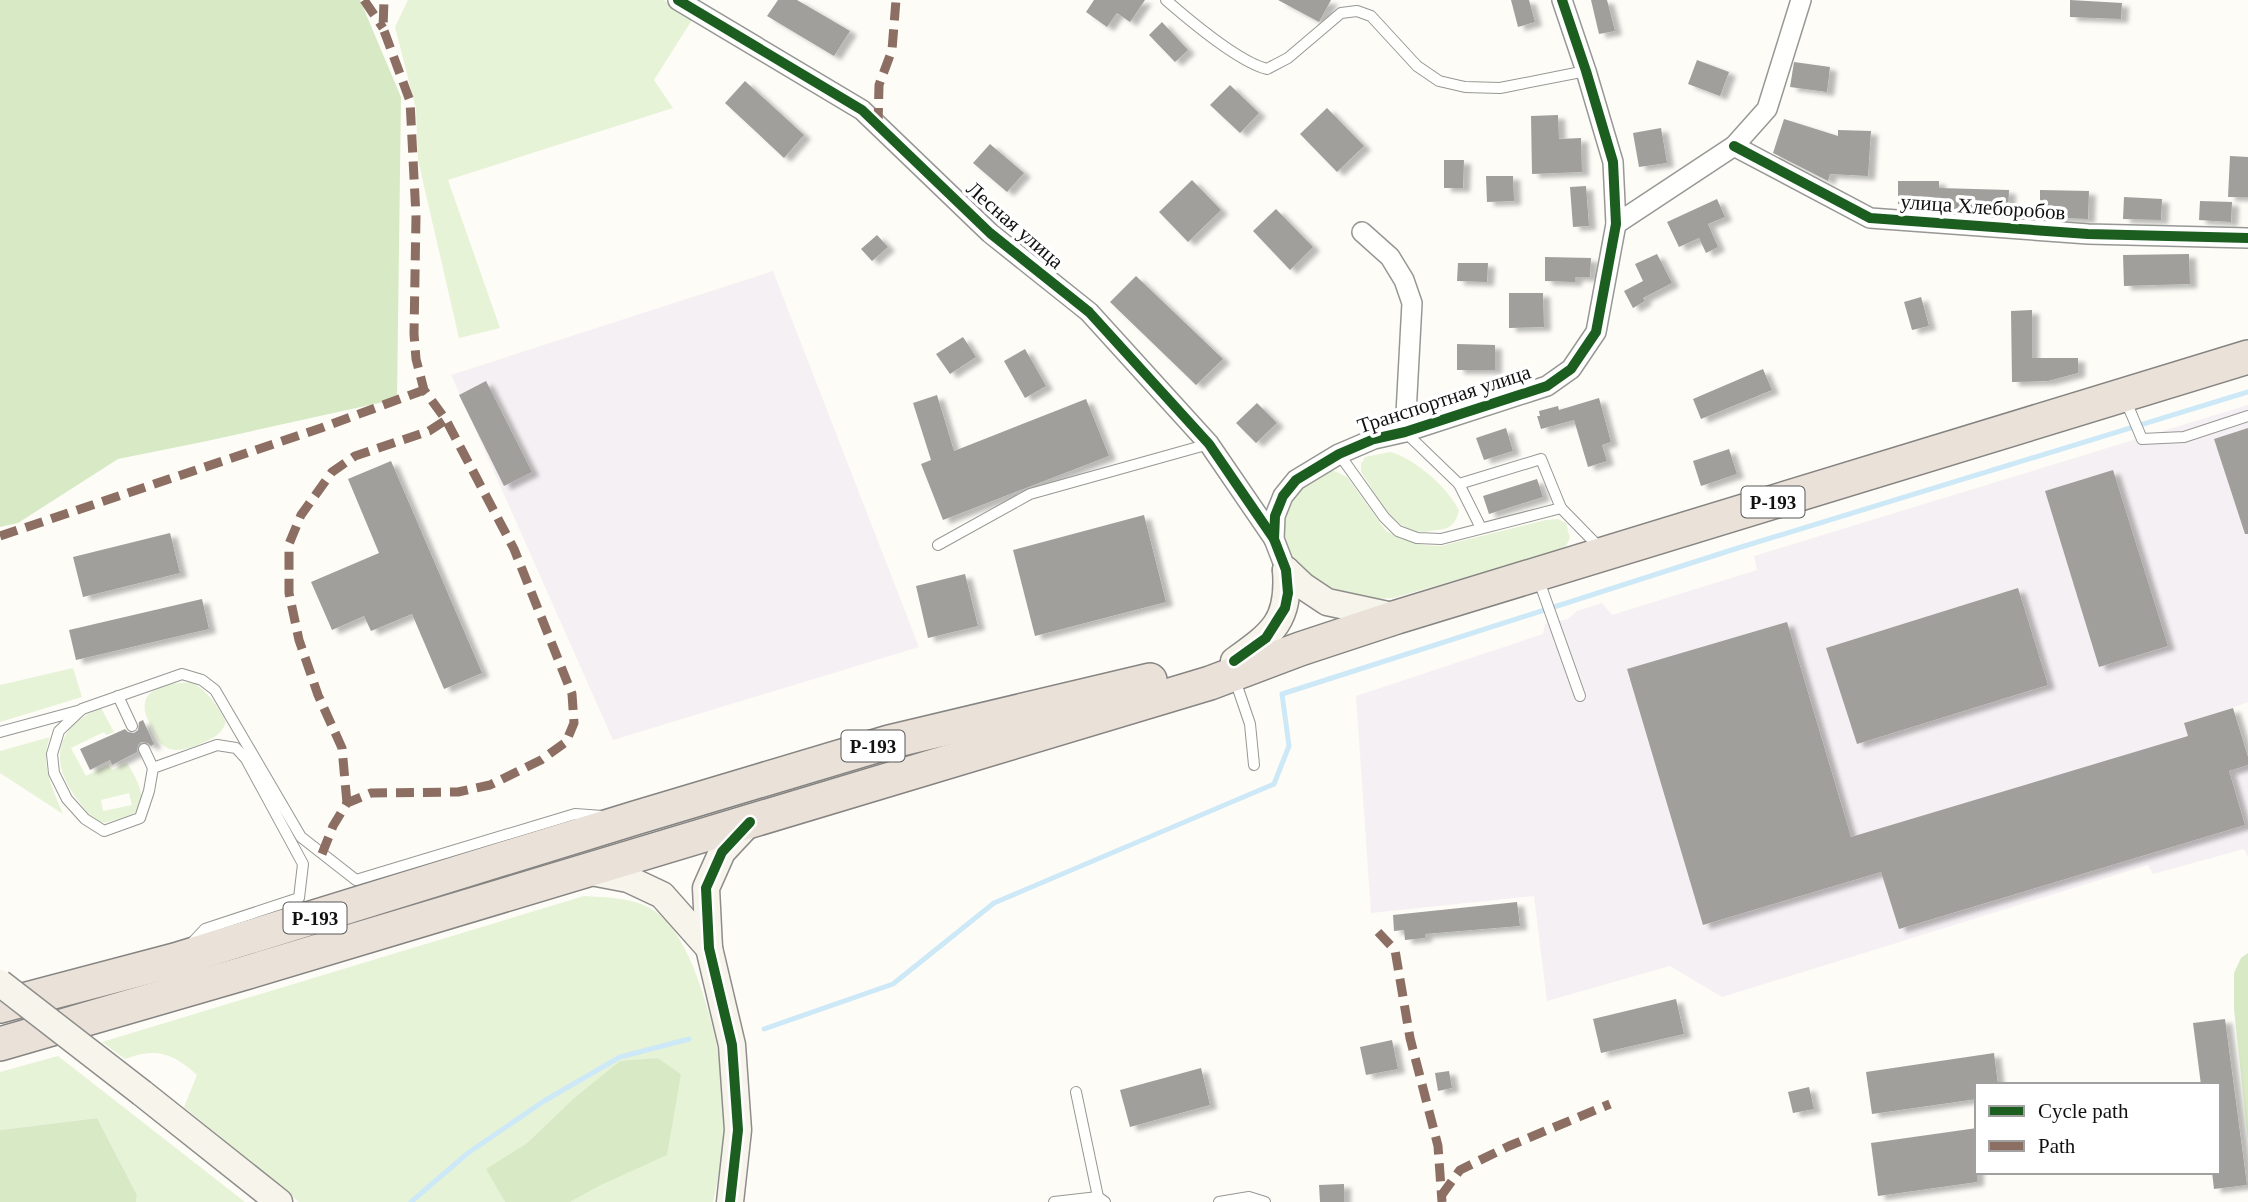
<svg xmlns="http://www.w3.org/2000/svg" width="2248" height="1202" font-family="Georgia,serif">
<defs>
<filter id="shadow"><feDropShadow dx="7" dy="4" stdDeviation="2" flood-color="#0004"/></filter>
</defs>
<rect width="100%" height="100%" fill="#fdfcf7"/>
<g fill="#f5f0f3">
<polygon points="773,271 919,647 613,740 451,375"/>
<polygon points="2248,405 2248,702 2230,709 2248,763 2248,857 2244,849 2153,874 2148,865 1722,997 1670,966 1547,1001 1534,896 1371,913 1356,696 1543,634 1545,624 1568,619 1577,611 1602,603 1612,615 1757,570 1754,556"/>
</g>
<g fill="#e7f3d7" fill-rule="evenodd">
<polygon points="408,0 664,0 692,20 654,80 673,108 448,180 500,328 459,338 418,160 416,109 395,27"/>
<path d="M1390 452C1414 458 1449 488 1459 511 1455 524 1451 529 1437 530 1430 531 1422 533 1415 531 1390 526 1375 492 1361 472V464L1365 457Z"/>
<polygon points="1321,471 1335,471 1347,477 1386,531 1402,539 1422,545 1441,546 1546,520 1558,519 1566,523 1570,538 1566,546 1555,552 1393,598 1364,600 1337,594 1298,571 1283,540 1287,509 1298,489"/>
<polygon points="73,668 82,697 0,722 0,685"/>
<path d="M191 682C208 691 217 705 226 722 221 735 214 738 202 743 193 747 180 752 170 749 161 746 156 738 152 729 149 722 143 712 145 703 148 685 177 683 191 682Z"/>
<path d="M101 708 114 732 106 735 104 732 71 748 86 776 108 765 112 770 127 763C135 776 152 803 132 814 124 818 113 820 105 823 91 820 85 809 77 799 48 761 56 726 101 708ZM129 793 132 805 103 811 101 800Z"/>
<path d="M50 737C39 763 53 790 63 814L0 773V751Z"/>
<path d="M584 896C605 897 639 898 656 912 678 929 691 959 700 985 726 1063 732 1122 713 1202H570L603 1184 681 1074 658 1058 620 1062 574 1098 527 1143 487 1169 505 1202H299L184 1107 197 1075C173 1053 156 1047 125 1059L102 1042Z"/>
<polygon points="58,1056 245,1202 136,1202 137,1195 97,1118 0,1130 0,1072"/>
</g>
<g fill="#d8eac5">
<polygon points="0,0 360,0 401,97 397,399 207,441 118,459 18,523 0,527"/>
<polygon points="2248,953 2248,1140 2234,1009 2234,973 2241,958"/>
<polygon points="658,1058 681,1074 667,1155 603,1184 570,1202 505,1202 486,1169 527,1143 574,1098 620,1061"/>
<polygon points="97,1118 137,1195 136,1202 0,1202 0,1130"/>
</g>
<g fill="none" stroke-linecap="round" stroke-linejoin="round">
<g stroke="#cde8f7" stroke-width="5">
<polyline points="764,1029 893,984 994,903 1274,784 1289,746 1282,694 1738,548 2248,392"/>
<polyline points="411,1202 468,1153 544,1101 620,1057 689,1039"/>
</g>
</g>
<g fill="#a19f9c" filter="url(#shadow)">
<polygon points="778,0 797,0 850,31 834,56 767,16"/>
<polygon points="1094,0 1145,0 1130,22 1117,13 1107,27 1086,12"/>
<polygon points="1278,0 1331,0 1319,22"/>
<polygon points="1511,0 1529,0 1535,22 1518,27"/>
<polygon points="1591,0 1607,0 1615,31 1599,34"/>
<polygon points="2070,0 2122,3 2121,19 2070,17"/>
<polygon points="1162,22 1188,50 1175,62 1149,35"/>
<polygon points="1697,60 1729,72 1720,96 1688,84"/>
<polygon points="1794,62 1830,67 1827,92 1790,87"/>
<polygon points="745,81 804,135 784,158 725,103"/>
<polygon points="1230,85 1259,113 1240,133 1210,105"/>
<polygon points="1327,108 1364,146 1337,172 1300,134"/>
<polygon points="1558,115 1559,139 1581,138 1582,172 1532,174 1531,116"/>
<polygon points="1784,119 1838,136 1838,130 1871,131 1868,176 1830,174 1828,181 1773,153"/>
<polygon points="1661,128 1667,163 1639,167 1633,133"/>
<polygon points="990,144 1024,173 1007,192 973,163"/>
<polygon points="2230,156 2248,157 2248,197 2228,197"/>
<polygon points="1444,160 1464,160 1463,188 1444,188"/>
<polygon points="1486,176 1513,176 1514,201 1487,202"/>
<polygon points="1192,180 1221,210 1188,242 1159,212"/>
<polygon points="1898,181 1939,181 1939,188 2009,190 2008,211 1963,209 1963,213 1943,211 1943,205 1898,204"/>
<polygon points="1586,186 1589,226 1573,227 1570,187"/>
<polygon points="2040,190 2089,191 2088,219 2040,217"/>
<polygon points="2124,197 2162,199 2161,220 2123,219"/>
<polygon points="1717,199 1725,217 1708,224 1718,247 1706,253 1699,238 1679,247 1667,222"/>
<polygon points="2200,201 2232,202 2231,222 2199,220"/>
<polygon points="1276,209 1313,247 1290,270 1253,231"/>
<polygon points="877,235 888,247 872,261 861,249"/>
<polygon points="1657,254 1672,283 1643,298 1645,301 1633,308 1624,291 1643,281 1635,264"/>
<polygon points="2189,254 2190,284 2124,286 2123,255"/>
<polygon points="1545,257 1591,258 1590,277 1575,277 1575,282 1545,281"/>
<polygon points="1458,263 1488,263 1487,282 1457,281"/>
<polygon points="1136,276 1223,359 1196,385 1110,302"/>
<polygon points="1509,293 1543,293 1544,327 1509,328"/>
<polygon points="1921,297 1929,326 1912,330 1904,302"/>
<polygon points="2032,310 2032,358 2078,358 2078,373 2048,381 2012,382 2011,311"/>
<polygon points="963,337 976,357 950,374 936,354"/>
<polygon points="1457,344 1495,345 1495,370 1457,370"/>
<polygon points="1025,349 1046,386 1025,398 1004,361"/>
<polygon points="1763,369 1772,390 1701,419 1693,399"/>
<polygon points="486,381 532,472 504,486 459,395"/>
<polygon points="937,395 954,451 1086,399 1109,456 943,520 921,464 931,460 913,403"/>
<polygon points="1599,398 1611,442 1602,445 1607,461 1588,467 1574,420 1541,429 1537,416 1540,416 1539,411 1558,406 1559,410"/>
<polygon points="1257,403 1277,423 1256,443 1236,423"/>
<polygon points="1506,428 1513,451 1484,460 1476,438"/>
<polygon points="2248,428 2248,534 2245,534 2214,439"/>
<polygon points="1729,449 1737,474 1701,486 1693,461"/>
<polygon points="391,461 482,673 444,689 412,614 371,631 364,616 332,630 311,582 379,553 348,479"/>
<polygon points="2113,470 2168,646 2099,667 2045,491"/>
<polygon points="1537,479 1543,497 1489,514 1483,496"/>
<polygon points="1144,515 1166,602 1035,636 1013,550"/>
<polygon points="170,533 180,573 83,597 73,557"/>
<polygon points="965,574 978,626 928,638 916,586"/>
<polygon points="2018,588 2048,685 1857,744 1826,648"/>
<polygon points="202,599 209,629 76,660 69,630"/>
<polygon points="1787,622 1851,837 2188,736 2184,723 2233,708 2248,757 2248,765 2229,771 2245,825 1899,929 1881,872 1703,925 1627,669"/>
<polygon points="143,720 154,744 151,746 148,743 141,742 138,745 137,752 112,765 110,760 90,770 80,749 125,729 128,732 134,733 138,730 139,722"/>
<polygon points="1517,902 1520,926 1425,934 1425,938 1405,940 1404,930 1394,931 1393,915"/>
<polygon points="1676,999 1684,1034 1601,1053 1593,1019"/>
<polygon points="2225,1019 2247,1185 2214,1189 2212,1172 2218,1172 2218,1085 2201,1085 2193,1023"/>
<polygon points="1392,1040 1398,1069 1366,1075 1360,1047"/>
<polygon points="1994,1053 1998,1085 1977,1085 1977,1099 1872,1114 1866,1072"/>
<polygon points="1201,1068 1210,1105 1130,1127 1120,1090"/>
<polygon points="1449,1071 1452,1088 1438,1091 1435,1073"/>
<polygon points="1809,1087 1814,1109 1793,1113 1788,1092"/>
<polygon points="1977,1128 1977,1182 1878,1196 1871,1143"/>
<polygon points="1344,1184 1344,1202 1320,1202 1319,1185"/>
</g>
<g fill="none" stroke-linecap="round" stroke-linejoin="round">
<defs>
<g id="lane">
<path d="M1166 0C1189 20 1239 62 1267 69L1288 58 1341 13 1357 11 1371 16 1417 66 1439 81 1465 87 1500 88 1586 71"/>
<polyline points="2125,399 2142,439 2184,437 2248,416"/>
<polyline points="1405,432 1459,484 1541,459 1561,508 1600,548"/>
<polyline points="1339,454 1384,517 1398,531 1417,538 1441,539 1561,508"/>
<polyline points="1459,484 1481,528"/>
<polyline points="938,545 1030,494 1209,444"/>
<polyline points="1538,578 1580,696"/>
<polyline points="1234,677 1250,724 1254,765"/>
<polyline points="118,696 132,726"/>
<polyline points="0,732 81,710"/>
<polyline points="144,749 153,768"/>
<polyline points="190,945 205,929 299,898 303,864 246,759 236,748 217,745 153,768 149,791 140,818 104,831 85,819 67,799 54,773 52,754 59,731 82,709 182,674 202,680 215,690 301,837 356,880 575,814 603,816"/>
<polyline points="1076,1092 1098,1197 1105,1202"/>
<polyline points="1054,1202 1098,1197"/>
<polyline points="1219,1202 1249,1197 1265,1202"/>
</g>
<g id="street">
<polyline points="678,0 862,110 990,233 1089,312 1209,444 1274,539"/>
<polyline points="1734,146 1870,218 2088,234 2248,238"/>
<polyline points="1616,224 1734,146 1767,109 1801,0"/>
<polyline points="1362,232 1390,257 1404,280 1412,303 1405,432"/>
<polyline points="1286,570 1274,539 1275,516 1283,496 1296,480 1339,454 1374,439 1405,432 1547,386 1571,369 1596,332 1616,224 1613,162 1586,71 1562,0"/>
</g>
<g id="secondary">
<polyline points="1286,570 1303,586 1327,602 1397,617"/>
<path d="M1234 661C1273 633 1290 621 1286 570"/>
<polyline points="586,871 628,879 662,895 709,948"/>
<polyline points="142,1093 279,1202"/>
<polyline points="730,1202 738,1130 732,1045 709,948 706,888 722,852 750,822"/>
</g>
<g id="highway">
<polyline points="0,1006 175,960 635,818 889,742 1150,680"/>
<polyline points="0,1044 245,973 1210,683 1300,649 1397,617 2248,357"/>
</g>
</defs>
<use href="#lane" stroke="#979795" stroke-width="12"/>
<use href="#street" stroke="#979795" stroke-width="22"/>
<use href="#secondary" stroke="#8e8d8b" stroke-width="29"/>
<use href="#highway" stroke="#858482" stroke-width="36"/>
<use href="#lane" stroke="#fffffe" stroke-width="10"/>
<use href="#street" stroke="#fffffe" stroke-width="19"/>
<use href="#secondary" stroke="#f6f4eb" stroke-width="26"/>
<use href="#highway" stroke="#eae1d8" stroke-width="33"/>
<defs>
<polyline id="secondary-bridge" points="0,983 142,1093"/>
</defs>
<use href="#secondary-bridge" stroke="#8e8d8b" stroke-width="29" stroke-linecap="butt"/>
<use href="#secondary-bridge" stroke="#f6f4eb" stroke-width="26"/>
<g stroke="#8d6e63" stroke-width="9" stroke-dasharray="18 9" stroke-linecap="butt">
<polyline points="364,0 383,28"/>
<polyline points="878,126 879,85 892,50 896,0"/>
<polyline points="0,536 321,428 424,390"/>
<polyline points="347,803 342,748 318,695 299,640 289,593 289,544 301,515 332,472 355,456 429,431 446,420"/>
<polyline points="322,854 333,826 347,803 371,793 458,792 490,785 541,760 566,742 574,723 572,694 514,549 446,420 424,390 416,359 414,334 416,216 410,101 383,28 384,0"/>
<polyline points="1378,932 1395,950 1410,1038 1438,1146 1442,1202"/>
<polyline points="1441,1196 1460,1170 1509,1146 1610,1104"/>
</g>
<defs>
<g id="cycleway">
<polyline points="678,0 862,110 990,233 1089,312 1209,444 1274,539"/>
<polyline points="1734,146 1870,218 2088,234 2248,238"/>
<polyline points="1234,661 1266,638 1285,608 1288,593 1286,570 1274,539 1275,516 1283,496 1296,480 1339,454 1374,439 1405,432 1547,386 1571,369 1596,332 1616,224 1613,162 1586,71 1562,0"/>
<polyline points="730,1202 738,1130 732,1045 709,948 706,888 722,852 750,822"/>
</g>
</defs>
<use href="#cycleway" stroke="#fff" stroke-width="15"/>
<use href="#cycleway" stroke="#1b5e20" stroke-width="10"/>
</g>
<g text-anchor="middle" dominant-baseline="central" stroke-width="7" stroke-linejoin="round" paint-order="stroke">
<g fill="#fff" stroke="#585858" stroke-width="2">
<rect x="1741.5" y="486.5" width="63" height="31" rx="5"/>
<rect x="841.5" y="730.5" width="63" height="31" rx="5"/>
<rect x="283.5" y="902.5" width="63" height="31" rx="5"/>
</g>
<g font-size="19" font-weight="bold" fill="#111">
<text x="1773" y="502">Р-193</text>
<text x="873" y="746">Р-193</text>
<text x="315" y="918">Р-193</text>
</g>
<g font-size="21" fill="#111" stroke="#fff">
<text transform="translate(1983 207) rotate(4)">улица Хлеборобов</text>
<text transform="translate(1015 225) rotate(41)">Лесная улица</text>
<text transform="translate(1444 399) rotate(-18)">Транспортная улица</text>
</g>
</g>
<rect x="1975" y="1083" width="245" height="91" fill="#ffffff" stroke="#a0a0a0" stroke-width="2"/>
<rect x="1989" y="1106" width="35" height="10" fill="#1b5e20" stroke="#a0a0a0" stroke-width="2"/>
<text x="2038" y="1118" font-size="21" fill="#111111">Cycle path</text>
<rect x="1989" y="1141" width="35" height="10" fill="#8d6e63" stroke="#a0a0a0" stroke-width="2"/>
<text x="2038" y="1153" font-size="21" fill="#111111">Path</text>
</svg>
